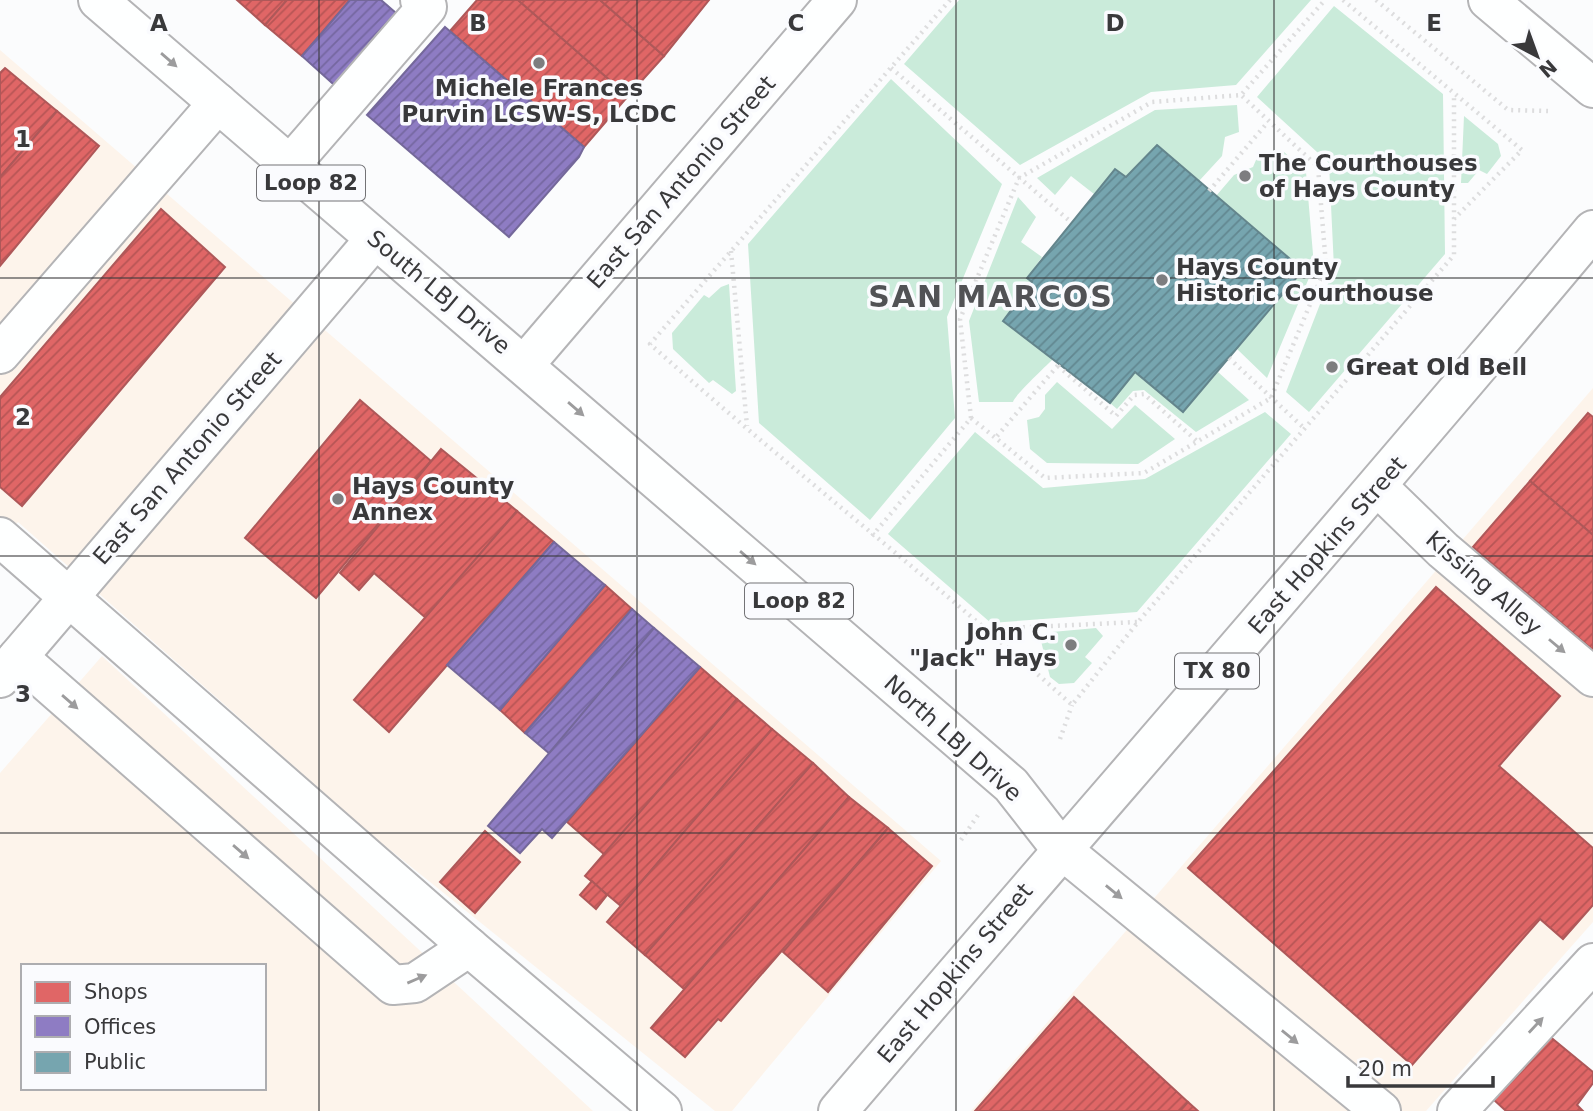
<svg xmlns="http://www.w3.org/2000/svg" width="1593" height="1111" font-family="'DejaVu Sans',sans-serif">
<defs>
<pattern id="shops-hatch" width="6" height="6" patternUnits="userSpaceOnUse" patternTransform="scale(1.75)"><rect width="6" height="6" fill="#e06666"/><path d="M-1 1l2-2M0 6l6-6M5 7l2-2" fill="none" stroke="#b75555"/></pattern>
<pattern id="offices-hatch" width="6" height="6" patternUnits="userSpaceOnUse" patternTransform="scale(1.75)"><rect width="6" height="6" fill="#8e7cc3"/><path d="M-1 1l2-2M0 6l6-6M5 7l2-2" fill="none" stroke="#7567a0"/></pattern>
<pattern id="public-hatch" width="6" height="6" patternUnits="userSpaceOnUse" patternTransform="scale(1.75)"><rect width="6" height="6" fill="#76a5af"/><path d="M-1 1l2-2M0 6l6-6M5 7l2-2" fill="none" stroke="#628790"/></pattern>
</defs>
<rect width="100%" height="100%" fill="#fbfcfd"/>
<g fill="#fdf4eb" fill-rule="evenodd">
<polygon points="0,50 941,861 732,1111 715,1111 374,837 18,522 0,543"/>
<polygon points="1593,388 1593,922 1426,1111 971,1111"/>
<path d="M102 656 593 1111H0V773ZM23 966H264V1088H23Z"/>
</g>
<g fill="#caebda">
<polygon points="959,0 1311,0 1236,85 1151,92 1020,165 904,64"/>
<polygon points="1334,6 1443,94 1445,254 1309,412 1286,392 1334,268 1329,163 1257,97"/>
<polygon points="891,79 1002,184 947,317 955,418 870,520 759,423 748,244"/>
<polygon points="1237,105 1239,132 1225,137 1222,156 1199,181 1157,145 1126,177 1115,169 1094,194 1071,176 1055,195 1037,178 1155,110"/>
<polygon points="1464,116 1498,144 1501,156 1487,174 1479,170 1468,183 1461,183"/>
<polygon points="1283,151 1306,172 1314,266 1267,378 1237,349 1303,270 1216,196 1234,175 1253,167 1259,153"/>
<path d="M1018 197 1036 217 1021 242 1042 257 1027 278 1032 282 1054 358C1046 366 1014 396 1013 402H979L969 321Z"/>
<polygon points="729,284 736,391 732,394 713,380 709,383 673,349 672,333 704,295 709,298 721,287"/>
<polygon points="1135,372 1183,412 1218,372 1249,400 1196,432 1144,390 1133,391 1117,409 1110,403"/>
<polygon points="1057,382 1112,429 1135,405 1175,439 1138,464 1047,463 1030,449 1027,420 1039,417 1045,409 1045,395"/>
<polygon points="1265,412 1291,434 1137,612 991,623 888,534 975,432 1043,488 1145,479"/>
<polygon points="1096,628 1103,636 1085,657 1092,663 1074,683 1059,684 1050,677 1041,641 1052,632"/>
</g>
<g fill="url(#shops-hatch)" stroke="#ae5859" stroke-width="2">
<polygon points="237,0 287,0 265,25"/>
<polygon points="287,0 350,0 302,56 265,25"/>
<polygon points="477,0 518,0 628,96 584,147 450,31"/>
<polygon points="518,0 600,0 664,56 628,96"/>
<polygon points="600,0 709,0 664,56"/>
<polygon points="5,68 57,111 0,177 0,73"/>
<polygon points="57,111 99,146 0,266 0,177"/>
<polygon points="161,209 225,267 22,506 0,487 0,397"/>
<polygon points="360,400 431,461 316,598 245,538"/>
<polygon points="1588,413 1593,417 1593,535 1530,481"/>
<polygon points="441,449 517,511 426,618 374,573 359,590 340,573"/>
<polygon points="1530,481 1593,535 1593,650 1473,547"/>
<polygon points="517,511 554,542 389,732 354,700"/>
<polygon points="605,585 632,609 525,733 500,710"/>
<polygon points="1436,587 1560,696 1499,766 1593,848 1593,905 1563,939 1540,919 1412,1065 1188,868"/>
<polygon points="700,667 737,699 605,855 567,822"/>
<polygon points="737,699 772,729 621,906 585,876"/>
<polygon points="772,729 813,763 645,955 607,922"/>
<polygon points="813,763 849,797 684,989 645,955"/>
<polygon points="849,797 888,828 721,1021 718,1019 685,1057 651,1028"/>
<polygon points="888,828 932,866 828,992 783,952"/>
<polygon points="485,831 520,862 475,913 440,882"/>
<polygon points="592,881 607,895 596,909 580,895"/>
<polygon points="1074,997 1188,1102 1180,1111 975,1111"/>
<polygon points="1548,1035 1593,1072 1593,1083 1577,1105 1583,1111 1506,1111 1494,1100"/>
<polygon points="1188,1102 1198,1111 1180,1111"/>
</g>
<g fill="url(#offices-hatch)" stroke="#74689a" stroke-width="2">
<polygon points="350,0 381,0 403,19 341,91 302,56"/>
<polygon points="445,27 584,147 579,157 509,237 367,115"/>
<polygon points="554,542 605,585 500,710 447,665"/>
<polygon points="632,609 654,628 550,754 525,733"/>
<polygon points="654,628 700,667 552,838 542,829 520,853 488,826"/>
</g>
<polygon fill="url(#public-hatch)" stroke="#64858c" stroke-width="2" points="1157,145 1303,270 1183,412 1135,372 1110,403 1003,321 1032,282 1027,278 1115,169 1126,177"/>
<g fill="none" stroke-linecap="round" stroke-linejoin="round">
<defs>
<g id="minor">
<polyline points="290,165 427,7 420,0"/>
<polyline points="0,354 218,103"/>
<polyline points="525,364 837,0"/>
<polyline points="1378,487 1443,550 1593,677"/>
<polyline points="0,537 469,947 662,1111"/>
<polyline points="18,657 393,985 415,983 469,947"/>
<polyline points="0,678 375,239"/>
<polyline points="1457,1111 1593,963"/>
</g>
<g id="major">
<polyline points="98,0 1011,785 1061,849 1381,1111"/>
<polyline points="1488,0 1593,88"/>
<path d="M838 1111C1089 817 1345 527 1593 230"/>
</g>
</defs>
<use href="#minor" stroke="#b4b4b6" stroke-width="42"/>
<use href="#major" stroke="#b4b4b6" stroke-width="42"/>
<g stroke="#ddddde" stroke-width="4.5" stroke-dasharray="2 5" stroke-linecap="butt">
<path d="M950 0 650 344C788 468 935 581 1072 705L1138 622 1454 255V94"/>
<polyline points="1343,0 1522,150 1454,219"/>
<polyline points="1376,0 1508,110 1548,111"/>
<polyline points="891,68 1071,222"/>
<polyline points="1209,191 1268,122"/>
<polyline points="731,251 747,426"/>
<polyline points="1229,358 1305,429"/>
<polyline points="1058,366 1116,416 1134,395 1144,394 1198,442"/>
<polyline points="971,418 1045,478 1144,473 1271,398 1326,266 1318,167 1241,95"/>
<polyline points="997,436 1060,363"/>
<polyline points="872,536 971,418 960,319 1019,178 1152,102 1241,95 1325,0"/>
<polyline points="988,629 1137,622"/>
<polyline points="1060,739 1072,705"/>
<polyline points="961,840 978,815"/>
</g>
<use href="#minor" stroke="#feffff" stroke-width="38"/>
<use href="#major" stroke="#feffff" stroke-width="38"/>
</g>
<defs><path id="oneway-solid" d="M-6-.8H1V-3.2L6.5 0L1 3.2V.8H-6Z" transform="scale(1.75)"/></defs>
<g fill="#9c9c9d">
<use href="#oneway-solid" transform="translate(169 60) rotate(41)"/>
<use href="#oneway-solid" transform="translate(576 409) rotate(41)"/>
<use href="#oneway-solid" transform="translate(748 558) rotate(41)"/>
<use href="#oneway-solid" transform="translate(1557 646) rotate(40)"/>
<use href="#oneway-solid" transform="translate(70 702) rotate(41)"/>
<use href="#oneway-solid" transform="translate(241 852) rotate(41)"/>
<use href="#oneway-solid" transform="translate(1114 892) rotate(39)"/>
<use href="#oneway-solid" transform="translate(417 979) rotate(-23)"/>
<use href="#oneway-solid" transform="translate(1536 1025) rotate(-47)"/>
<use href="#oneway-solid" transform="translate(1290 1037) rotate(39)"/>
</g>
<path fill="none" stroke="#39393b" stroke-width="2" stroke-opacity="0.55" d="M319 0V1111M637 0V1111M956 0V1111M1274 0V1111M0 278H1593M0 556H1593M0 833H1593"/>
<g fill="#7d7d7f" stroke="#fafbfe" stroke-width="2.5">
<circle cx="539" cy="63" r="7"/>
<circle cx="1245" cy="176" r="7"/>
<circle cx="1162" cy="280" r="7"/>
<circle cx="1332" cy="367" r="7"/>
<circle cx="338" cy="499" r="7"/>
<circle cx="1071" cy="645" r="7"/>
</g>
<g text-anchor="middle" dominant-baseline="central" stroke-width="7" stroke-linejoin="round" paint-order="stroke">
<g fill="#fafbfe" stroke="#737376" stroke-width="2">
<rect x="257" y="165.5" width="108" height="35" rx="5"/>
<rect x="745" y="583.5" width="108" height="35" rx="5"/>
<rect x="1175" y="653.5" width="84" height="35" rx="5"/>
</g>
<g font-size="21" font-weight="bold" fill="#39393b">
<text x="311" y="183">Loop 82</text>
<text x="799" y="601">Loop 82</text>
<text x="1217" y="671">TX 80</text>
</g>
<g font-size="23" font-weight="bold" fill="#39393b" stroke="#fafbfe" text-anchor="start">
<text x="539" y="88" text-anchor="middle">Michele Frances<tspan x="539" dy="26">Purvin LCSW-S, LCDC</tspan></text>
<text x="1259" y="163">The Courthouses<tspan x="1259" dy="26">of Hays County</tspan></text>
<text x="1176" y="267">Hays County<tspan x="1176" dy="26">Historic Courthouse</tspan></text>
<text x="1346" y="367">Great Old Bell</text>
<text x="352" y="486">Hays County<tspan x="352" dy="26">Annex</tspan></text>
<text x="1057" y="632" text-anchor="end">John C.<tspan x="1057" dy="26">"Jack" Hays</tspan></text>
</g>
<g font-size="23" fill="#39393b" stroke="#fafbfe">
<text transform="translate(681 182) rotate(-49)">East San Antonio Street</text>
<text transform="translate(439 292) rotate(40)">South LBJ Drive</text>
<text transform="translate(187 458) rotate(-49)">East San Antonio Street</text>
<text transform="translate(1327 545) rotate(-49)">East Hopkins Street</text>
<text transform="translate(1484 583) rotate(41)">Kissing Alley</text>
<text transform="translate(953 738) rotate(42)">North LBJ Drive</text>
<text transform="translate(955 973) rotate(-50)">East Hopkins Street</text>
</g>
<g font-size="30" font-weight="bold" letter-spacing="2" fill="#515255" stroke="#fafbfe">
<text x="991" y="296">SAN MARCOS</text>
</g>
</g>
<g font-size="23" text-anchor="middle" font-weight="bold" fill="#39393b" stroke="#fafbfe" stroke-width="7" stroke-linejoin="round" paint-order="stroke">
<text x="159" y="31">A</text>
<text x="478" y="31">B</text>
<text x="796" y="31">C</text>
<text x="1115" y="31">D</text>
<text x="1434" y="31">E</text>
<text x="23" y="147">1</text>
<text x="23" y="425">2</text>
<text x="23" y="702">3</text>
</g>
<rect x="21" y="964" width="245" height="126" fill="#fafbfe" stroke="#adadb0" stroke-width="2"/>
<rect x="35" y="982" width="35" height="21" fill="#e06666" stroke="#adadb0" stroke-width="2"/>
<text x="84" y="999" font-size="21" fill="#39393b">Shops</text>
<rect x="35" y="1016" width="35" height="21" fill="#8e7cc3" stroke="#adadb0" stroke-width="2"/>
<text x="84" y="1034" font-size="21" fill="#39393b">Offices</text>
<rect x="35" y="1052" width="35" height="21" fill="#76a5af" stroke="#adadb0" stroke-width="2"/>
<text x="84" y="1069" font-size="21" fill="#39393b">Public</text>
<g transform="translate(1537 56) rotate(139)" stroke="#fafbfe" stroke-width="5" paint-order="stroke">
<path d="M0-5L12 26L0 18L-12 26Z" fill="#39393b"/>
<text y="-10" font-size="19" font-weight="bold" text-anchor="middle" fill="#39393b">N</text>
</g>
<path d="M1348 1076v10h145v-10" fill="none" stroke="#39393b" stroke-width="3.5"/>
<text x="1358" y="1076" font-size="21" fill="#39393b" stroke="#fafbfe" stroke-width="5" paint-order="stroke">20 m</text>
</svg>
